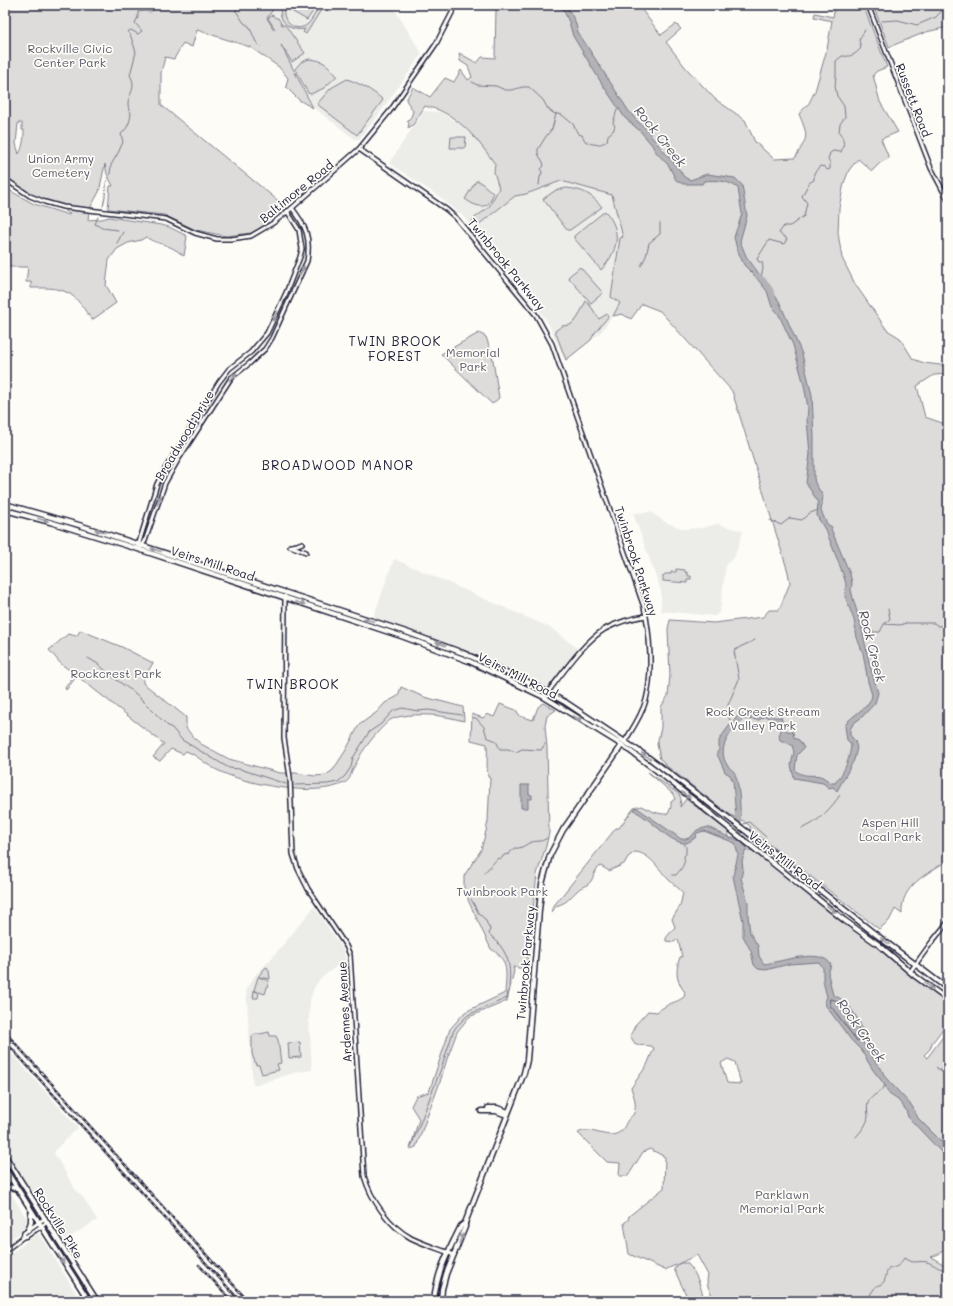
<svg xmlns="http://www.w3.org/2000/svg" width="953" height="1306" font-family="Mali,sans-serif">
<rect width="100%" height="100%" fill="#fdfcf7"/>
<filter id="ink" filterUnits="userSpaceOnUse"><feTurbulence type="fractalNoise" baseFrequency=".025" numOctaves="2"/><feDisplacementMap in="SourceGraphic" scale="8" xChannelSelector="R" yChannelSelector="G"/><feConvolveMatrix kernelMatrix="1 2 1 2 8 2 1 2 1" color-interpolation-filters="sRGB"/></filter>
<g filter="url(#ink)">
<g fill="#ecece9">
<polygon points="272,5 392,5 422,54 377,117 359,139 355,139 306,102 263,15"/>
<polygon points="424,111 441,112 540,175 612,195 633,273 626,292 618,308 602,331 565,361 548,323 535,304 462,215 441,198 389,163"/>
<polygon points="651,512 665,522 684,529 703,528 717,524 743,531 734,558 726,564 720,611 715,616 661,611 661,591 633,513"/>
<polygon points="394,559 551,628 581,651 548,692 475,658 372,621"/>
<polygon points="314,907 342,948 346,959 320,979 314,988 310,1000 309,1018 312,1070 296,1072 257,1085 253,1085 246,989 256,974 272,958"/>
<polygon points="5,1046 78,1128 57,1148 54,1153 77,1192 83,1197 97,1220 65,1240 5,1150"/>
<polygon points="5,1184 27,1219 25,1229 5,1244"/>
<polygon points="38,1233 41,1237 81,1301 5,1301 5,1258"/>
</g>
<g fill="#dddcdb" stroke="#807f8b" fill-rule="evenodd">
<path d="M5 5H276L267 18 274 30 275 29 268 18 272 15 276 18H278L282 25H285L305 53 292 62 281 45 313 108 299 100 286 87 288 78 279 67 250 47 197 30 192 47 183 43 174 59 165 57 161 73V105L287 208 267 220 268 223 252 233 226 236 196 230 164 215 108 209 110 186H113L107 174 105 164 99 192 89 210 88 220 102 219 109 217 161 225 169 227 187 236 184 256C180 253 175 249 170 247 162 243 154 243 146 237L141 240 128 243 117 249 109 260 106 285 116 303 92 320C85 311 77 296 66 292 56 287 41 288 31 288V282H26L28 267H5V188L34 204 69 215 70 214 58 206 30 196 5 179ZM18 123H22V130H24C24 139 23 147 19 154L16 144Z"/>
<path d="M281 5H285C279 19 295 35 308 24 313 19 316 11 320 5H324L306 34 303 32 305 29C290 32 277 21 281 5Z"/>
<polygon points="288,5 317,5 307,20 286,8"/>
<path d="M492 5H638L661 35 676 24 681 29 666 42 686 68 715 99 745 120 755 142 774 159 795 158C808 136 809 138 799 114L809 103 815 91 827 49 832 21 814 17 815 13 833 17 835 6 863 5 887 67 877 71 873 75 880 102 898 132 881 139 889 158 880 163 872 171 858 159 849 170 844 183 839 208 838 233 842 258 855 284 887 330 900 338 913 359 924 363 948 366V374L934 375 917 386 925 417 948 425V452L943 465 948 480V860C928 874 900 885 902 914L895 909 889 921 879 929 749 829 751 827 742 820 740 821 741 819 736 816V818L726 812 664 764V762L660 759 657 744 661 728V707L668 696 670 675 668 629 670 620 714 623 763 617 769 610H779L790 583 788 572 732 391 660 311 642 304 631 319 622 314 613 316 620 303 611 297 620 238 623 237 612 195 561 181 526 194 515 196 478 225 472 220 489 207 499 188 494 172 495 164C481 144 465 123 443 112 438 109 431 108 425 106L413 125 408 128 409 123 407 121 411 117 413 111 406 100 413 87 430 97 445 78 454 82 461 70 468 80 472 77 468 66 460 61 459 53 477 63 482 57 495 58 496 8Z"/>
<polygon points="873,5 948,5 948,27 926,32 889,47"/>
<path d="M309 59C324 60 328 65 337 76L324 88 311 94 308 93 295 69 301 62Z"/>
<path d="M347 79C361 84 372 90 383 100L357 135 317 104 331 88Z"/>
<polygon points="451,137 466,137 465,148 450,148"/>
<path d="M476 181H479L493 193C490 211 477 208 465 199Z"/>
<path d="M567 188C584 190 591 194 602 207L570 230H567L543 199 556 190Z"/>
<path d="M605 211C623 231 618 252 601 270L574 238V236Z"/>
<polygon points="580,267 603,293 591,303 568,277"/>
<polygon points="586,301 592,308 599,319 607,314 608,317 594,334 591,340 566,360 555,331 562,326 570,325 577,319"/>
<polygon points="479,333 486,337 492,354 499,398 492,404 441,354"/>
<polygon points="676,569 685,570 685,572 688,573 688,576 691,576 691,579 687,579 687,583 663,581 663,576 665,574 671,574 671,572 676,572"/>
<path d="M80 630 122 647 153 663 143 680V683L186 717V728L194 738 201 744 229 759 280 773H296L315 776 326 775 333 770 346 750 359 725 377 712 385 703 398 696 401 687 424 697 463 707 464 721C456 719 448 717 440 716 429 714 402 714 392 719 384 723 364 748 360 756 358 760 355 765 353 769 350 775 351 780 344 783 315 798 244 784 217 770 206 765 197 755 186 751L183 754 171 749 160 761 153 757 164 744 77 676 66 690 65 688 75 674 61 664 49 650 68 634 77 636Z"/>
<path d="M543 703 556 710 547 716 545 726 547 748 549 833 546 846 537 874 527 963 525 969 513 967 514 971 507 1001 469 1017 457 1032 447 1059 440 1082 416 1147 410 1149 419 1119 411 1106 416 1096 429 1092 450 1029 465 1012 505 993C506 975 510 960 491 949L468 900V891L464 892V876L481 850 486 831 488 821 490 778 488 777C486 766 488 755 487 744L471 740 472 714 483 718 487 714 494 717 500 704 516 710 520 716 533 720 538 707Z"/>
<path d="M648 772 679 794 681 799 680 807 686 799 729 832 728 834 730 838 727 836 745 851 746 848 750 851 752 849 948 1001V1022L932 1043 930 1049 924 1055 927 1058 948 1030V1076L936 1067 948 1078V1246C944 1252 937 1255 931 1257L948 1267V1301H716C710 1292 705 1285 708 1275L697 1255 680 1263H687C698 1274 700 1287 705 1301H689L674 1269 680 1263 665 1270 629 1254 624 1223 628 1220 629 1216 664 1188 665 1157 650 1149 643 1152 628 1176H619L620 1163 607 1162 578 1133C591 1125 609 1142 621 1131 625 1128 625 1123 628 1120 630 1117 633 1116 634 1113 637 1104 634 1096 631 1088L647 1065 654 1048 651 1046 636 1045 630 1036 636 1024 648 1011 657 1012C662 1008 667 1005 672 1003 677 1001 680 1000 684 997L685 992C676 981 675 972 680 957H682L678 939 674 942 666 941V938L675 927 672 919 680 906 683 893C679 888 674 885 669 880 659 870 650 853 635 852L628 857 624 864 609 871 601 866C594 869 595 875 591 881 588 886 582 886 578 890 569 898 569 902 556 906L552 912V908L616 828H619L634 808 641 806C649 810 659 815 668 814L671 807V802L675 799 673 794ZM728 1059 735 1062 741 1084 727 1083 721 1063Z"/>
<polygon points="267,967 269,971 270,979 259,977 269,981 265,994 259,992 258,998 253,998 254,991 258,992 254,990 258,977 265,968"/>
<polygon points="269,1032 270,1036 276,1036 278,1040 281,1063 277,1064 279,1070 262,1074 259,1065 256,1065 252,1054 252,1036 255,1034 260,1034"/>
<polygon points="300,1042 301,1057 289,1058 288,1043"/>
</g>
<g fill="#b2b2b7" stroke="#787885">
<path d="M561 5H566L575 21 578 32 628 110 637 121 650 131V135L679 169 684 177 690 180 707 174 735 178 742 185 747 216 740 241 746 256 779 301 802 354 812 395 814 437V478L815 483 823 496 821 511 827 524 832 527 831 529 850 574 852 583 851 590 854 602 861 625 869 662 878 693 875 703 862 717 854 723 850 729V735L855 741 857 748 854 760 837 791 833 787 829 788 823 783 794 778 791 765 794 752 792 745 780 740 779 735 781 731 777 723 765 716 759 720 743 719C731 732 716 747 727 765 729 768 732 769 734 772 739 779 741 812 740 821L736 818 733 781 730 775 725 772 718 756 717 755V752L719 750C719 747 719 744 719 741 721 736 734 719 738 716 744 714 748 715 753 715 767 713 760 704 774 717H781L784 727 787 731 793 732 794 738 799 740 804 748 797 755 795 770C803 778 812 774 820 776 824 777 828 781 831 783H835C845 772 850 758 851 744L847 740 845 726 848 721 867 705 871 699 872 695 868 682 863 653 857 638 854 620 845 596 846 584 843 574 827 533 817 516 818 502 806 483 810 454 807 420 808 408 804 385 793 345 778 313 772 307 767 291 754 275 744 265 737 249 734 237 742 214 738 188C727 180 716 180 704 181L702 184H683L676 180 669 166 655 151 652 145 641 132 625 118 602 84 573 36 569 22Z"/>
<polygon points="521,785 529,785 529,794 532,795 532,799 528,799 528,808 521,808"/>
<path d="M636 807 681 839C689 840 692 836 697 830L708 827 730 838H734L745 846 747 847 742 861 743 869 741 878 748 902V915L750 933 758 946 759 956 764 964C781 962 822 947 831 965L828 974 833 995C851 1001 859 1022 867 1038L866 1040 863 1043 877 1064 881 1068 885 1077 912 1106 918 1118 948 1148V1161L943 1154 908 1117 906 1110 898 1100 889 1094 884 1084 873 1070 861 1050 851 1040 826 1006 825 1001 827 997 823 981V968L819 962 789 964 766 970 758 969 754 965 751 951 743 936V921L733 876 738 855 735 843 704 831 697 833 695 838 687 843C671 844 657 825 644 817 641 814 637 813 634 810Z"/>
</g>
<g fill="none" stroke-linecap="round" stroke-linejoin="round">
<path stroke="#5c5c6d" stroke-width="1" d="M830 999C846 1000 856 1024 862 1036L859 1040 857 1041 830 1005Z"/>
<g stroke="#787885" stroke-width="1">
<polyline points="235,5 236,11 244,23 249,26 256,42 260,46"/>
<polyline points="882,21 898,20 917,25 936,17 947,5"/>
<path d="M472 82 477 85 496 86 505 90H511L523 87H529L543 100 548 109 553 113 562 115 573 124 578 134 582 135 585 141C593 145 599 146 607 141L608 135 613 131 615 126 613 123 617 110 619 109"/>
<polyline points="539,185 540,177 542,173 541,169 544,166 543,162 538,154 538,149 547,135 552,129 556,114"/>
<path d="M103 206 105 197 106 183 110 174 111 165 118 153 123 142 121 134C128 128 130 122 131 113 121 97 140 92 130 75L136 52 130 34 127 32 131 30 138 34 142 31 135 23 138 17V12L145 11 150 12 161 5"/>
<polyline points="98,217 95,224 102,228 118,230"/>
<polyline points="117,243 123,232"/>
<polyline points="641,266 646,256 649,243 660,234 660,223"/>
<path d="M761 278 763 268 762 262H759L757 259 769 240 784 244 787 239 779 233 784 226H790L804 216 807 203 802 196 809 183 814 180V173L820 166 825 167 827 170 830 169V162L828 159 830 153 833 151 841 152C845 143 844 139 839 132L840 124 845 117 844 106 837 96 835 86 836 77V61L842 56C851 57 855 55 861 48L859 40 865 30"/>
<polyline points="770,520 781,525 790,518 802,520 808,514 818,510"/>
<polyline points="885,623 890,619 888,609"/>
<polyline points="862,628 868,628 872,632 880,632 884,624 900,625 906,623 934,623 938,626 948,625"/>
<polyline points="88,658 98,664 114,678 136,694 168,726 172,728 182,740 229,768 240,769 286,784"/>
<polyline points="472,718 476,718 484,727 487,737 496,741 500,749 508,749 516,752 522,749 541,750 545,744"/>
<polyline points="733,722 729,719 728,705 739,679 734,651 740,647 755,640"/>
<polyline points="295,785 327,784 338,782 345,776 351,767 353,758 369,732 381,724 393,711 402,708 418,711 428,710 462,715"/>
<polyline points="741,825 749,822 766,837"/>
<path d="M802 828C816 825 832 807 840 795"/>
<path d="M484 873 498 858 501 859 504 855 509 854 514 848C520 849 524 846 529 843 535 840 541 843 547 838"/>
<path d="M672 875H676C681 869 686 864 684 856L686 854V847L684 844"/>
<path d="M856 1137C861 1131 867 1125 868 1117 868 1112 866 1106 869 1101 873 1094 881 1093 885 1085"/>
<path d="M411 1147 442 1066 453 1032 456 1027 468 1015 507 998C512 970 512 954 489 934L490 928H489L485 919 479 914 471 899"/>
<polyline points="755,1301 758,1295 762,1295 765,1301"/>
<path d="M866 1301 876 1286C889 1283 883 1276 889 1268 897 1268 900 1265 904 1258 913 1265 918 1260 927 1262 934 1264 939 1270 946 1269L947 1264 944 1258 948 1251"/>
</g>
<g stroke="#b2b2b7" stroke-width="5.5">
<path d="M758 276C766 281 771 289 773 298"/>
<polyline points="738,813 738,819 740,825 740,848"/>
</g>
<defs>
<g id="minor">
<polyline points="868,5 931,168 948,200"/>
<path d="M359 149 447 210 456 218 536 315 552 344 644 607C650 633 653 673 646 700 642 715 633 728 625 741"/>
<polyline points="5,179 30,196 45,202 63,207 166,219 195,233 217,239 231,239 251,236 273,223 292,208 359,149 390,111 436,44 456,5"/>
<polyline points="138,546 157,484 165,469 219,382 229,369 251,352 267,333 286,293 300,257 302,249 299,230 287,211"/>
<polyline points="290,546 306,552"/>
<polyline points="292,546 297,545 302,543"/>
<path d="M141 547 145 541 165 483 178 460 231 378 250 363 265 349 272 338 307 261C311 238 306 226 292 208"/>
<path d="M285 596 284 738 290 777 293 854 298 869 308 889 346 946 350 955 364 1176C371 1200 389 1226 411 1238 425 1245 440 1249 454 1255"/>
<path d="M544 697C561 676 582 643 605 629 618 622 632 618 646 616"/>
<polyline points="910,972 931,943 948,922"/>
<polyline points="23,1237 27,1236 47,1222"/>
<polyline points="5,1251 23,1237 24,1233 45,1218"/>
</g>
<g id="major">
<polyline points="5,504 79,525 406,632 463,653 526,681 565,702 649,758 747,832 870,930 948,989"/>
<polyline points="5,510 50,522 138,549 404,637 469,661 544,697 622,745 656,770 844,920 879,945 915,976 948,1000"/>
<polyline points="488,1108 497,1108 508,1112"/>
<polyline points="481,1111 496,1111 507,1115"/>
<polyline points="5,1156 97,1301"/>
<polyline points="5,1169 89,1301"/>
<polyline points="9,1175 8,1182 5,1187 16,1188"/>
<polyline points="28,1230 31,1222 31,1214"/>
<path d="M434 1301C436 1274 449 1250 461 1226L465 1223"/>
<polyline points="441,1301 442,1289 446,1274 465,1227 465,1223 524,1073 527,1060 539,910 542,884 550,855 563,830 622,745"/>
</g>
</defs>
<use href="#minor" stroke="#22223b" stroke-width="6"/>
<use href="#major" stroke="#22223b" stroke-width="7"/>
<use href="#minor" stroke="#fdfcf7" stroke-width="3"/>
<use href="#major" stroke="#fdfcf7" stroke-width="4"/>
<defs>
<g id="rail">
<polyline points="5,1032 248,1301"/>
<polyline points="5,1041 240,1301"/>
<polyline points="199,1265 232,1301"/>
</g>
</defs>
<use href="#rail" stroke="#22223b" stroke-width="2.5"/>
<use href="#rail" stroke="#fdfcf7" stroke-width="1" stroke-dasharray="3" stroke-linecap="butt"/>
</g>
<defs><path id="oneway-solid" d="M-6-.8H1V-3.2L6.5 0L1 3.2V.8H-6Z"/></defs>
<g fill="#9a9aa2">
<use href="#oneway-solid" transform="translate(302 271) rotate(-66)"/>
<use href="#oneway-solid" transform="translate(275 316) rotate(115)"/>
<use href="#oneway-solid" transform="translate(233 377) rotate(-46)"/>
<use href="#oneway-solid" transform="translate(159 500) rotate(-70)"/>
<use href="#oneway-solid" transform="translate(43 520) rotate(16)"/>
<use href="#oneway-solid" transform="translate(100 531) rotate(-162)"/>
<use href="#oneway-solid" transform="translate(156 550) rotate(-162)"/>
<use href="#oneway-solid" transform="translate(300 603) rotate(18)"/>
<use href="#oneway-solid" transform="translate(369 620) rotate(-162)"/>
<use href="#oneway-solid" transform="translate(441 644) rotate(-160)"/>
<use href="#oneway-solid" transform="translate(577 718) rotate(32)"/>
<use href="#oneway-solid" transform="translate(646 756) rotate(-145)"/>
<use href="#oneway-solid" transform="translate(686 795) rotate(38)"/>
<use href="#oneway-solid" transform="translate(831 909) rotate(38)"/>
<use href="#oneway-solid" transform="translate(885 941) rotate(-144)"/>
<use href="#oneway-solid" transform="translate(929 986) rotate(36)"/>
<use href="#oneway-solid" transform="translate(461 1239) rotate(-69)"/>
<use href="#oneway-solid" transform="translate(61 1259) rotate(57)"/>
</g>
</g>
<g text-anchor="middle" dominant-baseline="central" stroke-width="3.5" stroke-linejoin="round" paint-order="stroke">
<g font-size="12" fill="#5a5a6b" stroke="#fdfcf7">
<text x="70" y="48">Rockville Civic<tspan x="70" dy="14">Center Park</tspan></text>
<text x="61" y="158">Union Army<tspan x="61" dy="14">Cemetery</tspan></text>
<text x="473" y="352">Memorial<tspan x="473" dy="14">Park</tspan></text>
<text x="116" y="673">Rockcrest Park</text>
<text x="763" y="711">Rock Creek Stream<tspan x="763" dy="14">Valley Park</tspan></text>
<text x="890" y="822">Aspen Hill<tspan x="890" dy="14">Local Park</tspan></text>
<text x="502" y="891">Twinbrook Park</text>
<text x="782" y="1194">Parklawn<tspan x="782" dy="14">Memorial Park</tspan></text>
</g>
<g font-size="12" fill="#22223b" stroke="#fdfcf7">
<text transform="translate(914 100) rotate(69)">Russett Road</text>
<text transform="translate(296 191) rotate(-39)">Baltimore Road</text>
<text transform="translate(507 264) rotate(51)">Twinbrook Parkway</text>
<text transform="translate(184 435) rotate(-59)">Broadwood Drive</text>
<text transform="translate(637 561) rotate(72)">Twinbrook Parkway</text>
<text transform="translate(213 563) rotate(18)">Veirs Mill Road</text>
<text transform="translate(518 675) rotate(27)">Veirs Mill Road</text>
<text transform="translate(785 860) rotate(38)">Veirs Mill Road</text>
<text transform="translate(525 963) rotate(-85)">Twinbrook Parkway</text>
<text transform="translate(344 1012) rotate(-93)">Ardennes Avenue</text>
<text transform="translate(59 1223) rotate(58)">Rockville Pike</text>
</g>
<g font-size="13" font-style="italic" fill="#545466" stroke="#fdfcf7">
<text transform="translate(661 136) rotate(51)">Rock Creek</text>
<text transform="translate(873 646) rotate(76)">Rock Creek</text>
<text transform="translate(862 1030) rotate(55)">Rock Creek</text>
</g>
<g font-size="13" letter-spacing="1" fill="#22223b" stroke="#fdfcf7">
<text x="395" y="340">TWIN BROOK<tspan x="395" dy="15">FOREST</tspan></text>
<text x="338" y="464">BROADWOOD MANOR</text>
<text x="293" y="683">TWIN BROOK</text>
</g>
</g>
<rect width="953" height="1306" fill="none" stroke="#fdfcf7" stroke-width="20"/>
<rect x="10" y="10" width="933" height="1286" fill="none" stroke="#22223b" stroke-width="1.5" filter="url(#ink)"/>
</svg>
